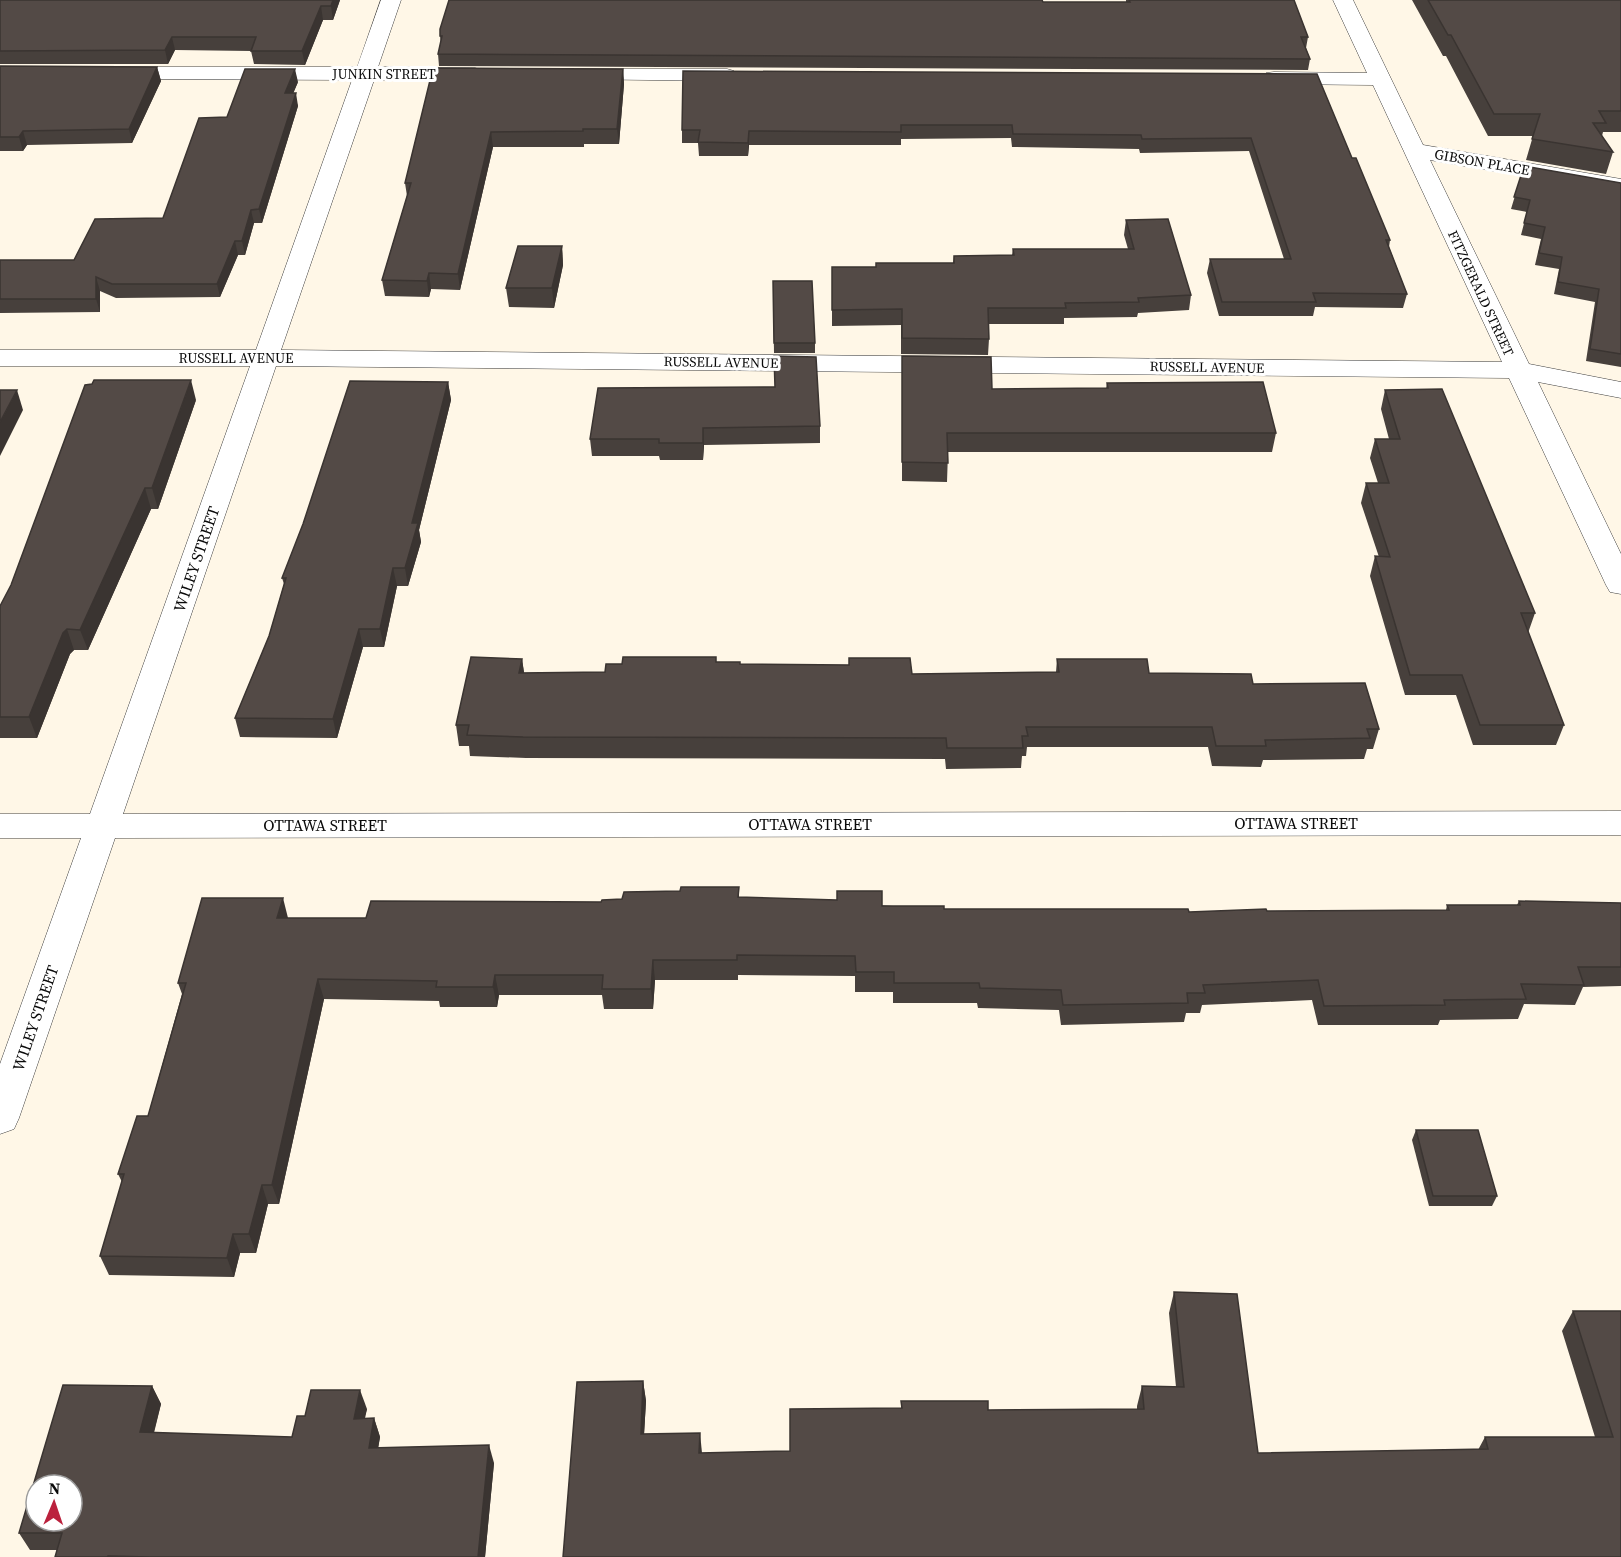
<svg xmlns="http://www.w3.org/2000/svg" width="1621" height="1557" font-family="'Source Serif 4',serif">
<rect width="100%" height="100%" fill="#fff7e7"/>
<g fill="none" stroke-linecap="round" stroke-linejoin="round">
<defs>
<g id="minor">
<polygon points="381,0 401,0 378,67 475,68 482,70 486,74 482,78 475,80 374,80 281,350 1502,362 1373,85 1274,84 1266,83 1263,78 1266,73 1274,72 1367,73 1333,0 1353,0 1423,145 1621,179 1621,193 1430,160 1529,364 1621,382 1621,398 1538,382 1621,554 1621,594 1610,592 1606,585 1509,378 276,366 123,814 1621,811 1621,835 115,838 19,1118 14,1129 0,1134 0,1064 81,838 0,838 0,814 90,814 250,366 0,366 0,350 256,350 352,80 113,79 106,77 102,73 106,69 113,67 357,67"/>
<polygon points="578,69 727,69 734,71 738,75 734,79 727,81 571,79 567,75 571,71"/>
</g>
</defs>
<use href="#minor" stroke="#3d3d3d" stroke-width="1"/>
<use href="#minor" fill="#fff" fill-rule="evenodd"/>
</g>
<g fill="#47403c">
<polygon points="0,0 340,0 333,20 323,20 305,65 254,64 251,51 175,50 168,64 0,64"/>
<polygon points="1126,0 1294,0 1308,37 1306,48 1310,59 1308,70 439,66 438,54 441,44 440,36 1043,2 1126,2"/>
<polygon points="1412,0 1621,0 1621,132 1603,132 1602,136 1613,152 1606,174 1526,160 1533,136 1488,136 1446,56 1443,56"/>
<polygon points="0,66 157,67 161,81 132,143 27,145 23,151 0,151"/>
<polygon points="433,68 623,69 624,84 619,144 584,144 584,147 493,147 460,290 431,289 429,297 385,296 382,280 407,196 405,183"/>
<polygon points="1317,74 1352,158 1390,240 1389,247 1407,294 1403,308 1315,307 1313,316 1219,316 1207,273 1210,259 1284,259 1249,151 1140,153 1139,149 1012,147 1011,138 901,139 901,145 749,145 748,156 699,156 698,143 682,143 682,130"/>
<polygon points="298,82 293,93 298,106 262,223 254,223 245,255 238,255 220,297 116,298 100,291 100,312 0,313 0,260 74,260 163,218 227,117"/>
<polygon points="1524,166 1621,183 1621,367 1586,361 1595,302 1554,294 1559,269 1535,265 1541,239 1521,235 1527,212 1511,209"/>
<polygon points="1126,220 1191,295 1189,310 1138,313 1137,317 1064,318 1064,324 989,324 989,339 988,355 901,354 901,325 832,326 832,267 876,267 953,263 954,256 1012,255 1013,249 1128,249 1124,235"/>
<polygon points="562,246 563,265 554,308 509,307 506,288"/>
<polygon points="773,281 815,343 815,353 774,353"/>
<polygon points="902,356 992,389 1106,389 1107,383 1276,433 1272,452 948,452 947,482 902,481"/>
<polygon points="448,382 451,400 419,530 421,542 408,586 397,586 384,647 363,647 337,738 240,737 235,718 269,636 284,584 282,578"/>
<polygon points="598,388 820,426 820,443 704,445 703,460 660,460 659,456 592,456 590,439"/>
<polygon points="1385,390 1535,613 1528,633 1564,725 1556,745 1473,745 1456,695 1405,695 1370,576 1375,556 1379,557 1361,503 1366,483 1378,483 1370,458 1375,439 1389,439 1381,409"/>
<polygon points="196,400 158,509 151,509 88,650 74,650 70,654 37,738 0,738 0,606"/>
<polygon points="522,659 524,673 605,672 622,664 717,662 740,664 912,674 1056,672 1057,659 1149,673 1253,684 1379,729 1373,749 1367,749 1364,759 1263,760 1261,767 1212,766 1208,747 1027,747 1026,756 1022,756 1021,768 946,769 945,759 526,758 470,756 469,746 459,746 456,725"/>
<polygon points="739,887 739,897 944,909 1189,912 1446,910 1447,905 1517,905 1519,901 1621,903 1621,986 1583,987 1575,1005 1524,1004 1518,1019 1440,1020 1438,1025 1318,1025 1312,1000 1202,1005 1200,1013 1186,1013 1184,1022 1061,1025 1059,1010 978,1008 977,1003 893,1003 893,992 855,992 855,976 738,975 738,980 655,980 653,1009 604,1009 602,995 499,995 497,1007 440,1007 439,1001 324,999 279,1204 268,1204 256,1253 240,1253 234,1277 109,1275 100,1256 122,1182 118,1174 148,1116 182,994 178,983 288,918 366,918 601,902 680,891"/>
<polygon points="1416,1130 1497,1196 1492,1206 1429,1206 1412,1140"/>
<polygon points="1174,1292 1258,1453 1478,1450 1485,1437 1595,1437 1562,1331 1573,1311 1621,1311 1621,1557 563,1557 643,1381 646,1401 644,1434 702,1453 790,1451 901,1408 901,1401 988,1410 1137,1409 1137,1406 1142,1386 1176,1387 1169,1313"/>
<polygon points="152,1386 161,1404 154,1433 292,1437 305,1416 367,1409 364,1419 374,1418 380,1437 378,1448 494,1463 485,1557 55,1557 57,1550 30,1550 19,1533"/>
</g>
<g fill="#3a3431">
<polygon points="333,0 340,0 333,20 331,6"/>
<polygon points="321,6 323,20 305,65 302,51"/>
<polygon points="172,37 175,50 168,64 165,50"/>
<polygon points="157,67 161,81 132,143 129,129"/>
<polygon points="295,69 298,82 288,106 285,93"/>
<polygon points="623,69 624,84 619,144 617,129"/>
<polygon points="296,93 298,106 262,223 259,209"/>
<polygon points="23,131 27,145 23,151 19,137"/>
<polygon points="749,131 749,145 748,156 748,143"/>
<polygon points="491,132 493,147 460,290 458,274"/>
<polygon points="251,210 254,223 245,255 242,241"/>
<polygon points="235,241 238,255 220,297 217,284"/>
<polygon points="562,246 563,265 554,308 552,288"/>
<polygon points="429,273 431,289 429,297 427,281"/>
<polygon points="96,277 100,291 100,312 96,299"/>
<polygon points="191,380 196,400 158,509 152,488"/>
<polygon points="448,382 451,400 419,530 421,542 408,586 405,568 412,523"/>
<polygon points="17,390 23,410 0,456 0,422"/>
<polygon points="703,428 704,445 703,460"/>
<polygon points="145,488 151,509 88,650 80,630"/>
<polygon points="393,568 397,586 384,647 380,629"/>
<polygon points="67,629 74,650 70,654 37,738 29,717 63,633"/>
<polygon points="359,629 363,647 337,738 333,719"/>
<polygon points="522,659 525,679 519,673"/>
<polygon points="283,898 288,918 283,938 277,918"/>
<polygon points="653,960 655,980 653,1009 651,989"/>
<polygon points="495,975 499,995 497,1007 493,987"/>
<polygon points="318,979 324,999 279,1204 272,1185"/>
<polygon points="262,1185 268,1204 256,1253 249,1234"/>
<polygon points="233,1234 240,1253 234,1277 227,1258"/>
<polygon points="643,1381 646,1401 643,1453 641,1434"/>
<polygon points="152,1386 161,1404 149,1450 140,1432"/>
<polygon points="360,1390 367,1409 361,1437 354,1419"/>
<polygon points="374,1418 380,1437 375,1467 369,1448"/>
<polygon points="700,1433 702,1453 699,1453"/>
<polygon points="489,1445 494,1463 485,1557 478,1557"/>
</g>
<g fill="#534a46" stroke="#3a3431" stroke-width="1.5" fill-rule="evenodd">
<polygon points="0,0 333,0 331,6 321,6 302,51 251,51 256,37 172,37 165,50 0,51"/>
<polygon points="449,0 1042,0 1043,2 1130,2 1129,0 1294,0 1308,37 1301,37 1310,59 438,54 442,36 440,36 440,29"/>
<polygon points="1428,0 1621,0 1621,111 1599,111 1606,123 1593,123 1613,152 1532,139 1540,114 1494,114 1451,35 1448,35"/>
<polygon points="0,66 157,67 129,129 23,131 19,137 0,137"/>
<polygon points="433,68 623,69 617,129 583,129 583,131 491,132 458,274 429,273 427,281 382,280 411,183 405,183"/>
<polygon points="245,69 295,69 285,93 296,93 259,209 251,210 242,241 235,241 217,284 112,284 96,277 96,299 0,299 0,260 74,260 95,219 163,218 199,118 227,117"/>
<polygon points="683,71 1317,74 1352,158 1356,158 1390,240 1386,240 1407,294 1313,293 1316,302 1222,302 1210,259 1291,259 1251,138 1142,139 1141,135 1013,134 1012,125 901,125 901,132 749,131 748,143 698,142 700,130 682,130"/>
<polygon points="1524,166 1621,183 1621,354 1590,349 1599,289 1558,282 1562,257 1539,253 1545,227 1524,223 1530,200 1514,197"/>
<polygon points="1168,219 1191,295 1138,298 1139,302 1065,303 1066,308 988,308 989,339 902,338 902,309 832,310 832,267 876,267 876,263 954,263 954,256 1014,255 1013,249 1134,249 1126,220"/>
<polygon points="518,246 562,246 552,288 506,288"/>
<polygon points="773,281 812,281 815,343 774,343"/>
<polygon points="774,356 816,357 820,426 703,428 703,443 659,443 659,439 590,439 598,388 775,387"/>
<polygon points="902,356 991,357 992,389 1108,388 1107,383 1263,382 1276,433 947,433 948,463 902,462"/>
<polygon points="94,380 191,380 152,488 145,488 80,630 67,629 63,633 29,717 0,717 0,606 11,585 85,385 92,384"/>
<polygon points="350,381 448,382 412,523 418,523 405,568 393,568 380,629 359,629 333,719 235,718 269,636 286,578 282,578 303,524"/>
<polygon points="1442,389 1535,613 1521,613 1564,725 1480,725 1462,675 1410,675 1375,556 1390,557 1366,483 1389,483 1375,439 1400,439 1385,390"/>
<polygon points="0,390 17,390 0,422"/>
<polygon points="471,657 522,659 519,673 605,672 606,664 622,664 623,657 716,657 716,662 740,662 740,664 849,665 849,658 910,658 912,674 1059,672 1057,659 1147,659 1149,673 1251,674 1253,684 1365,683 1379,729 1367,729 1370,738 1265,740 1266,746 1216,746 1212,727 1026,727 1028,736 1022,736 1023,748 947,748 946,738 523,737 467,735 469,725 456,725"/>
<polygon points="681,887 739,887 738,897 837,900 837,891 882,891 882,906 944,906 944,909 1188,909 1189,912 1266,909 1267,911 1449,910 1447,905 1520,905 1519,901 1621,903 1621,967 1578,967 1584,985 1521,984 1526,999 1444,1000 1445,1005 1324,1006 1318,980 1203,985 1205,993 1187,993 1188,1003 1063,1005 1061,990 980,988 979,983 894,983 894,972 856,972 855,956 737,955 737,960 653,960 651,989 602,989 603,975 495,975 493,987 436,987 437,981 318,979 272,1185 262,1185 249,1234 233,1234 227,1258 100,1256 124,1174 118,1174 137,1116 148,1116 186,983 178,983 202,898 283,898 277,918 366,918 371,901 601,902 602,900 622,899 624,892 680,891"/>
<polygon points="1416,1130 1478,1130 1497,1196 1433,1196"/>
<polygon points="1174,1292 1237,1294 1258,1453 1488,1449 1485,1437 1613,1437 1573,1311 1621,1311 1621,1557 563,1557 577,1382 643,1381 641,1434 700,1433 699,1453 790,1451 790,1409 902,1408 901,1401 988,1401 988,1410 1144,1409 1142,1386 1184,1387"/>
<path d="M63 1385 152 1386 140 1432 292 1437 297 1416H305L311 1390H360L354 1419 374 1418 369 1448 489 1445 478 1557H150L108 1556 107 1557H55L62 1533H19ZM36 1485H72V1521H36Z"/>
</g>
<g text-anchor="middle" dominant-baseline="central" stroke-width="6" stroke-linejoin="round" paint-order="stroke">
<g font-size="14" fill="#0a0a0a" stroke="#fff">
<text x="384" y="74">JUNKIN STREET</text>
<text transform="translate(1482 162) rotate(10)">GIBSON PLACE</text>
<text transform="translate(1481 293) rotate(65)">FITZGERALD STREET</text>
<text x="236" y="358">RUSSELL AVENUE</text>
<text transform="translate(721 362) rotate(1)">RUSSELL AVENUE</text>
<text transform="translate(1207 367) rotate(1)">RUSSELL AVENUE</text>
</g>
<g font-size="16" fill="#0a0a0a" stroke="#fff">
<text transform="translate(196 559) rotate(-71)">WILEY STREET</text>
<text x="1296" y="823">OTTAWA STREET</text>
<text x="810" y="824">OTTAWA STREET</text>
<text x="325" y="825">OTTAWA STREET</text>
<text transform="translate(35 1018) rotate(-71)">WILEY STREET</text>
</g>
</g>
<g transform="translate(54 1503) rotate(2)"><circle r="28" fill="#ffffff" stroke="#9d9d9d" stroke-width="1.5"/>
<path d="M0-4.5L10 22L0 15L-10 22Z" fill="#bb213d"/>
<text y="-9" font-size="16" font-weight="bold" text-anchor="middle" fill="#0a0a0a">N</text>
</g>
</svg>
